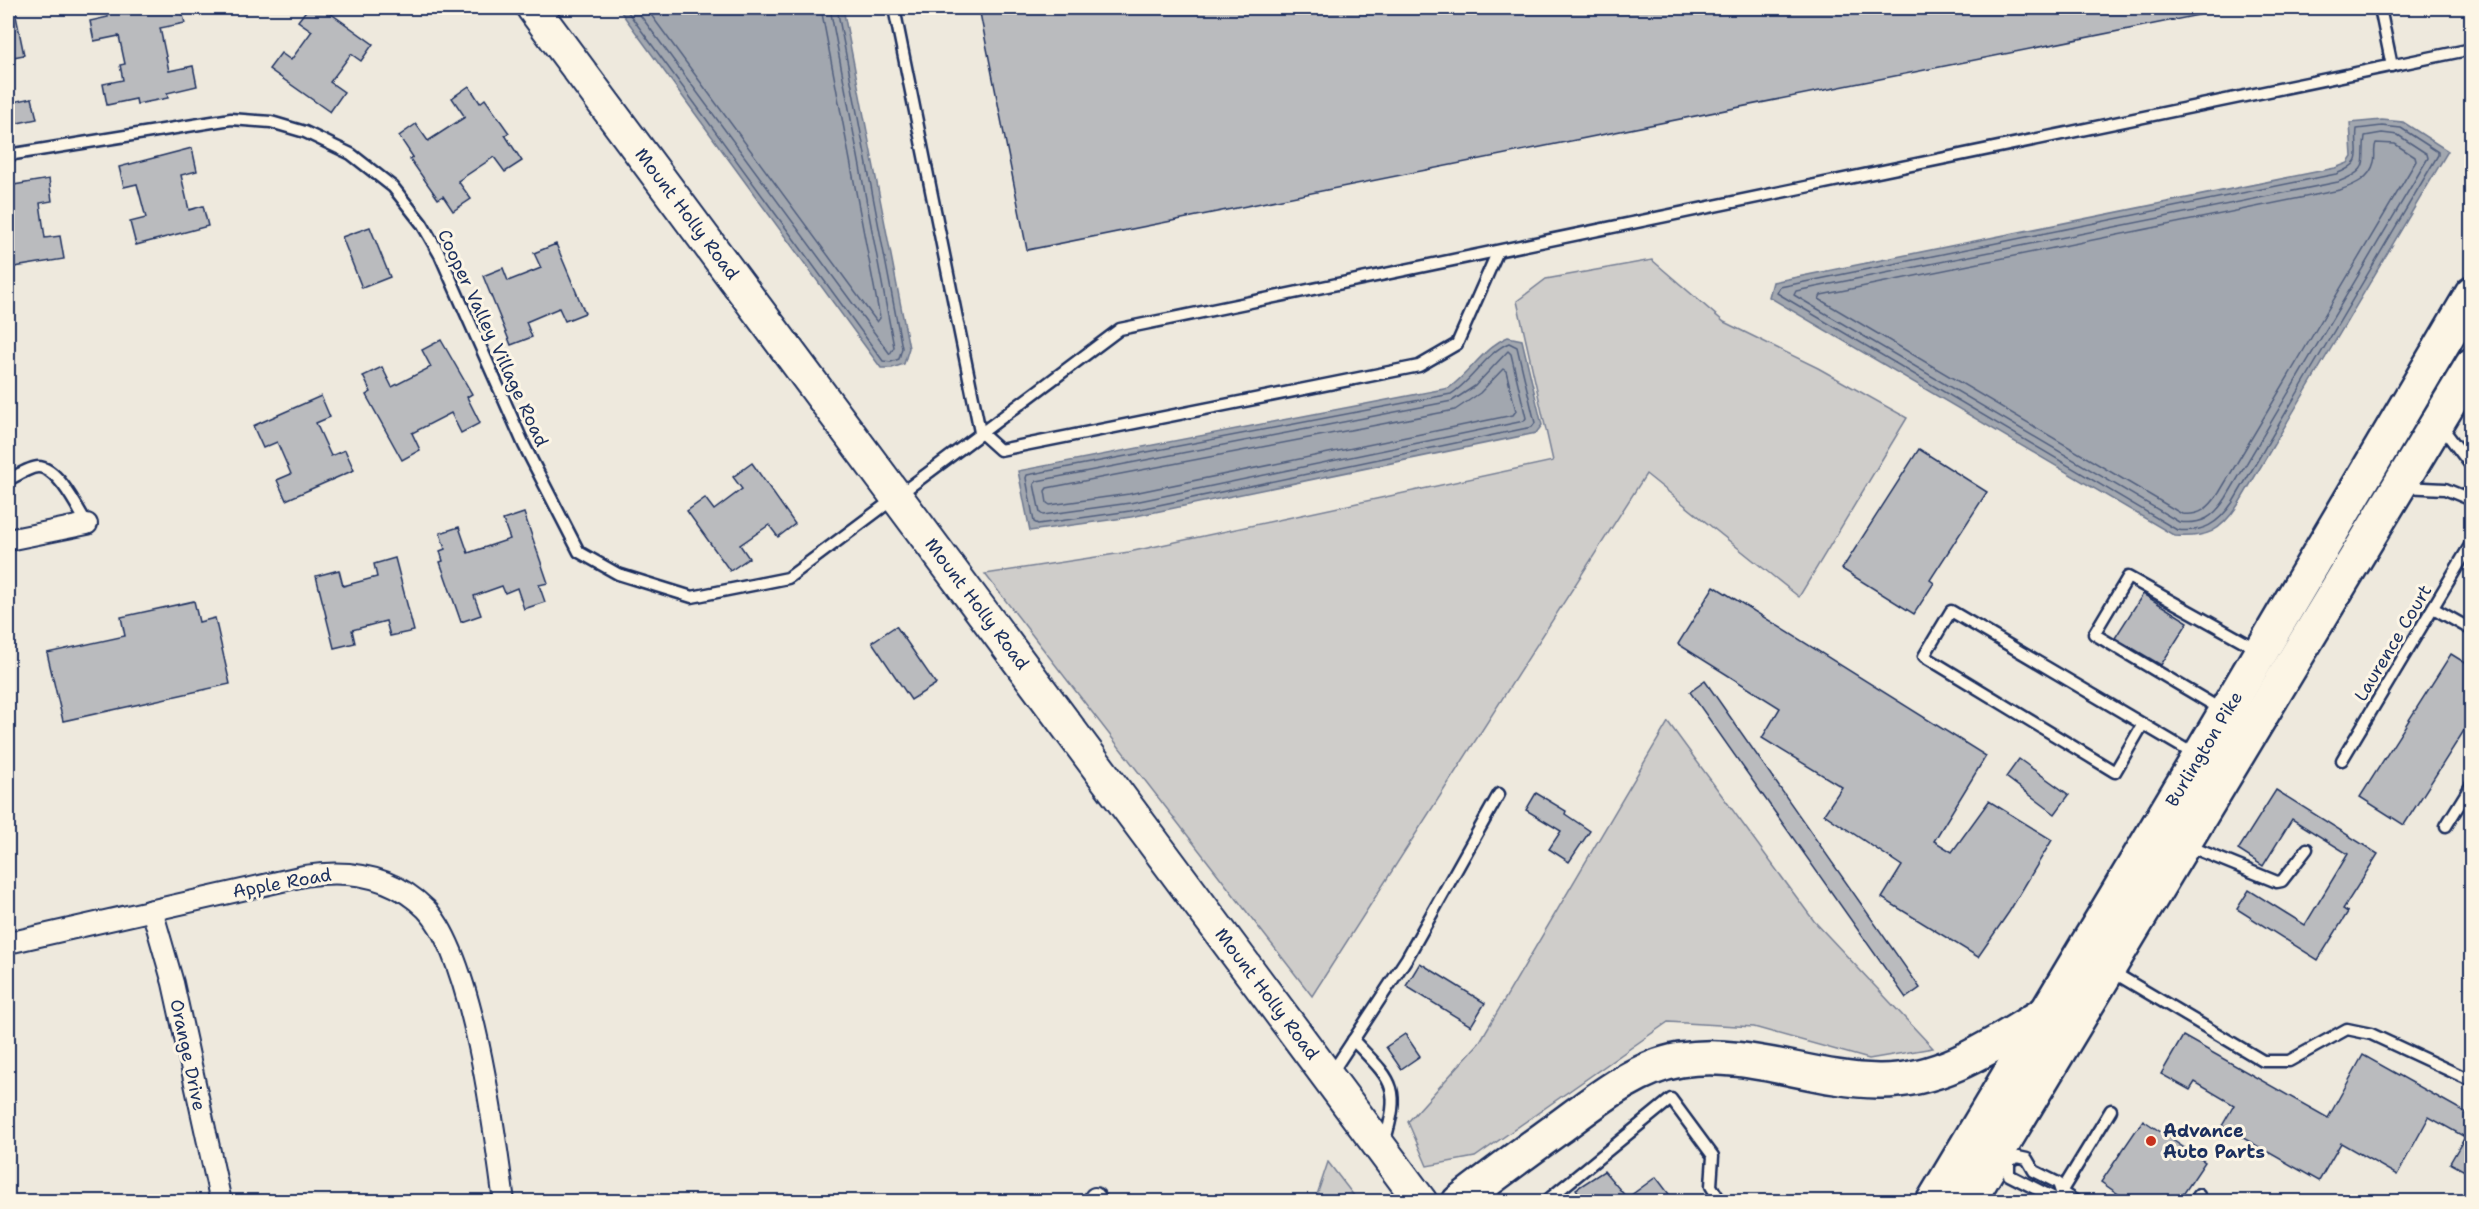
<svg xmlns="http://www.w3.org/2000/svg" width="2479" height="1209" font-family="'Shantell Sans',sans-serif">
<rect width="100%" height="100%" fill="#eee9dd"/>
<filter id="ink" filterUnits="userSpaceOnUse"><feTurbulence type="fractalNoise" baseFrequency=".0167" numOctaves="2"/><feDisplacementMap in="SourceGraphic" scale="12" xChannelSelector="R" yChannelSelector="G"/><feConvolveMatrix kernelMatrix="1 2 1 2 8 2 1 2 1" color-interpolation-filters="sRGB"/></filter>
<g filter="url(#ink)">
<g fill="#cfcdca" stroke="#757e94" stroke-width="1.5">
<polygon points="1652,260 1724,322 1818,368 1907,418 1799,597 1646,474 1312,996 985,574 1129,552 1553,461 1517,301 1546,279"/>
<polygon points="1668,722 1814,921 1933,1048 1869,1059 1754,1027 1668,1022 1475,1157 1427,1166 1408,1122 1479,1043"/>
<polygon points="1328,1162 1358,1201 1315,1201"/>
</g>
<g fill="#a2a7af" stroke="#6c778f" stroke-width="1.5">
<polygon points="618,8 843,8 909,348 904,364 892,368 881,368"/>
<path d="M2382 120 2403 122 2448 151 2238 505C2220 532 2207 538 2175 536L1769 297 1773 282 2335 168 2348 163 2352 157 2350 123Z"/>
<path d="M1508 337 1522 340 1542 425 1536 433 1131 517 1030 531 1018 471 1449 388C1470 373 1485 346 1508 337Z"/>
</g>
<g fill="none" stroke-linecap="round" stroke-linejoin="round">
<g stroke="#515f7e" stroke-width="1.5">
<polyline points="625,8 883,361 891,362 899,359 902,348 837,8"/>
<polyline points="635,8 890,354 894,347 830,8"/>
<polyline points="646,8 877,322 880,318 821,8"/>
<path d="M2382 126 2401 128 2438 152V155L2233 502C2218 524 2203 533 2177 530L1777 293 1780 287 2336 174C2367 162 2354 155 2357 129Z"/>
<path d="M2382 133 2398 135 2427 154 2428 158 2226 498C2214 517 2202 525 2179 522L1794 295 1796 291 2338 182C2372 169 2361 164 2365 136Z"/>
<path d="M2376 143 2395 144 2415 157 2416 161 2219 493C2209 508 2200 516 2182 514L1819 299 1821 295 2340 190C2354 185 2370 179 2374 162 2376 155 2373 149 2376 143Z"/>
<path d="M1509 343 1517 347 1535 423 1532 427 1130 511 1038 524 1034 522 1026 478 1027 475 1451 394C1472 381 1488 351 1509 343Z"/>
<polygon points="1508,351 1511,354 1526,418 1524,421 1130,503 1043,515 1040,513 1034,484 1037,481 1452,401 1475,386"/>
<polygon points="1503,369 1506,371 1516,411 1513,415 1129,494 1050,505 1047,503 1045,491 1047,488 1455,410 1480,393"/>
</g>
</g>
<g fill="#babbbe" stroke="#1b2f5e" stroke-width="1.5">
<polygon points="127,8 181,8 185,23 160,28 169,71 193,66 197,86 167,93 168,98 137,104 136,99 107,105 103,84 123,80 120,65 125,64 119,36 94,41 90,21 108,17 107,12"/>
<polygon points="308,8 323,8 373,44 361,61 351,54 330,82 344,92 330,112 269,69 281,53 291,60 312,31 298,21"/>
<polygon points="979,8 2198,8 2199,15 1027,250"/>
<polygon points="8,11 15,11 24,55 8,58"/>
<polygon points="469,86 480,103 485,99 509,133 505,135 522,161 505,172 494,157 458,181 471,199 453,211 443,196 438,199 410,159 413,157 399,136 416,124 428,141 465,117 452,98"/>
<polygon points="32,98 37,119 8,125 8,103"/>
<polygon points="192,148 197,171 181,175 189,210 203,206 208,226 136,245 130,222 146,218 137,184 124,187 119,167"/>
<polygon points="49,179 52,201 40,203 45,238 60,236 64,259 8,268 8,186"/>
<polygon points="370,227 390,277 362,288 342,237"/>
<polygon points="556,244 585,313 565,321 559,308 526,322 532,337 511,345 483,276 503,268 508,281 541,268 534,253"/>
<polygon points="441,340 472,394 467,397 480,423 461,433 451,413 412,433 420,450 402,460 366,395 371,392 363,376 382,367 392,387 431,367 422,350"/>
<polygon points="321,396 330,417 316,423 331,456 345,450 354,470 286,500 277,480 291,474 277,442 263,448 253,426"/>
<polygon points="1919,449 1987,492 1930,580 1934,583 1914,614 1842,569"/>
<polygon points="752,463 795,524 778,537 769,525 740,545 749,558 730,571 687,511 705,498 714,510 742,489 733,477"/>
<polygon points="524,513 548,583 539,585 545,602 524,609 517,588 505,593 502,586 474,596 481,615 461,622 440,562 443,561 440,551 445,549 440,533 459,527 468,553 510,539 503,520"/>
<polygon points="395,558 414,631 390,636 386,621 352,630 355,643 334,648 316,576 339,570 343,586 377,577 374,564"/>
<polygon points="1714,586 1986,756 1934,841 1952,852 1989,801 2052,840 2009,912 1978,957 1882,898 1902,866 1824,814 1842,787 1762,738 1780,708 1678,644"/>
<polygon points="2143,594 2188,622 2161,665 2115,638"/>
<polygon points="194,601 199,622 215,618 230,684 63,721 47,653 125,636 121,617"/>
<polygon points="896,626 936,684 911,700 872,642"/>
<polygon points="2451,654 2472,667 2472,718 2404,825 2360,797"/>
<polygon points="1705,681 1920,988 1906,998 1690,692"/>
<polygon points="2019,759 2069,795 2055,814 2006,777"/>
<polygon points="2276,790 2378,854 2343,909 2348,912 2318,960 2237,909 2249,890 2305,925 2348,854 2292,819 2263,866 2238,850"/>
<polygon points="1536,793 1566,811 1565,814 1590,831 1569,862 1549,849 1561,831 1526,810"/>
<polygon points="1420,963 1485,1003 1471,1026 1406,986"/>
<polygon points="1405,1034 1420,1056 1401,1069 1386,1047"/>
<polygon points="2183,1036 2328,1118 2363,1055 2472,1116 2472,1175 2450,1163 2465,1137 2429,1117 2397,1175 2341,1143 2319,1181 2222,1126 2234,1105 2195,1082 2190,1090 2161,1074"/>
<polygon points="2143,1120 2205,1162 2178,1202 2130,1202 2101,1182"/>
<polygon points="1604,1171 1627,1198 1656,1177 1675,1202 1585,1202 1576,1189"/>
</g>
<g fill="none" stroke-linecap="round" stroke-linejoin="round">
<defs>
<g id="service">
<polyline points="894,8 980,432 1000,450 1419,366 1457,344 1497,253"/>
<polyline points="2380,8 2392,66"/>
<polyline points="8,155 231,119 271,122 305,132 351,154 393,187 422,224 440,255 524,445 579,552 618,574 692,597 788,578 1120,329 2472,49"/>
<polyline points="2441,426 2472,467"/>
<path d="M8 480C16 476 30 467 38 467 58 467 78 509 87 524"/>
<polyline points="2403,487 2445,489 2472,500"/>
<polyline points="2433,608 2472,630"/>
<polyline points="2222,710 2094,634 2128,577 2259,650"/>
<polyline points="2143,724 2115,772 1924,656 1951,611 2197,756"/>
<polyline points="2342,760 2472,542"/>
<polyline points="2446,826 2472,784"/>
<polyline points="2186,845 2277,882 2282,881 2307,849"/>
<polyline points="2111,971 2263,1061 2289,1061 2347,1029 2371,1034 2472,1081"/>
<path d="M1353 1040C1392 1081 1402 1085 1384 1143"/>
<polyline points="1331,1074 1407,958 1499,794"/>
<polyline points="2009,1161 2018,1157 2027,1159 2034,1171 2058,1183 2061,1192 2077,1202"/>
<polyline points="2009,1161 2009,1175 2062,1202"/>
<polyline points="2061,1192 2111,1110"/>
<polyline points="1545,1202 1671,1099 1713,1156 1711,1186 1721,1202"/>
<polyline points="2194,1202 2199,1195"/>
</g>
<g id="minor">
<polyline points="8,540 87,524"/>
<polyline points="152,910 173,983 221,1202"/>
<path d="M8 943 304 876C349 869 393 876 426 909 473 957 495 1133 504 1202"/>
<polyline points="1095,1198 1097,1202"/>
</g>
<polyline id="primary" points="533,8 1421,1202"/>
<g id="trunk">
<path d="M1459 1202C1491 1177 1524 1153 1557 1129 1594 1102 1634 1068 1680 1060 1747 1049 1811 1080 1878 1081 1941 1082 1992 1046 2044 1014"/>
<polyline points="1933,1202 2199,757 2472,294"/>
<polyline points="1968,1202 2472,365"/>
</g>
</defs>
<use href="#service" stroke="#1b2f5e" stroke-width="15"/>
<use href="#minor" stroke="#1b2f5e" stroke-width="24"/>
<use href="#primary" stroke="#1b2f5e" stroke-width="36"/>
<use href="#trunk" stroke="#1b2f5e" stroke-width="38"/>
<use href="#service" stroke="#fcf5e5" stroke-width="10"/>
<use href="#minor" stroke="#fcf5e5" stroke-width="20"/>
<use href="#primary" stroke="#fcf5e5" stroke-width="32"/>
<use href="#trunk" stroke="#fcf5e5" stroke-width="33"/>
</g>
</g>
<circle fill="#c8321e" stroke="#fcf5e5" stroke-width="2" cx="2151" cy="1141" r="6"/>
<g text-anchor="middle" dominant-baseline="central" stroke-width="6" stroke-linejoin="round" paint-order="stroke">
<g font-size="18" fill="#1b2f5e" stroke="#fcf5e5">
<text transform="translate(687 214) rotate(53)">Mount Holly Road</text>
<text transform="translate(493 338) rotate(65)">Cooper Valley Village Road</text>
<text transform="translate(977 604) rotate(53)">Mount Holly Road</text>
<text transform="translate(2393 643) rotate(-59)">Laurence Court</text>
<text transform="translate(2204 749) rotate(-59)">Burlington Pike</text>
<text transform="translate(282 883) rotate(-10)">Apple Road</text>
<text transform="translate(1267 994) rotate(53)">Mount Holly Road</text>
<text transform="translate(188 1055) rotate(78)">Orange Drive</text>
</g>
<g font-size="18" font-weight="bold" fill="#1b2f5e" stroke="#fcf5e5" text-anchor="start">
<text x="2163" y="1131">Advance<tspan x="2163" dy="21">Auto Parts</tspan></text>
</g>
</g>
<rect width="2479" height="1209" fill="none" stroke="#fcf5e5" stroke-width="30"/>
<rect x="15" y="15" width="2449" height="1179" fill="none" stroke="#1b2f5e" stroke-width="2" filter="url(#ink)"/>
</svg>
